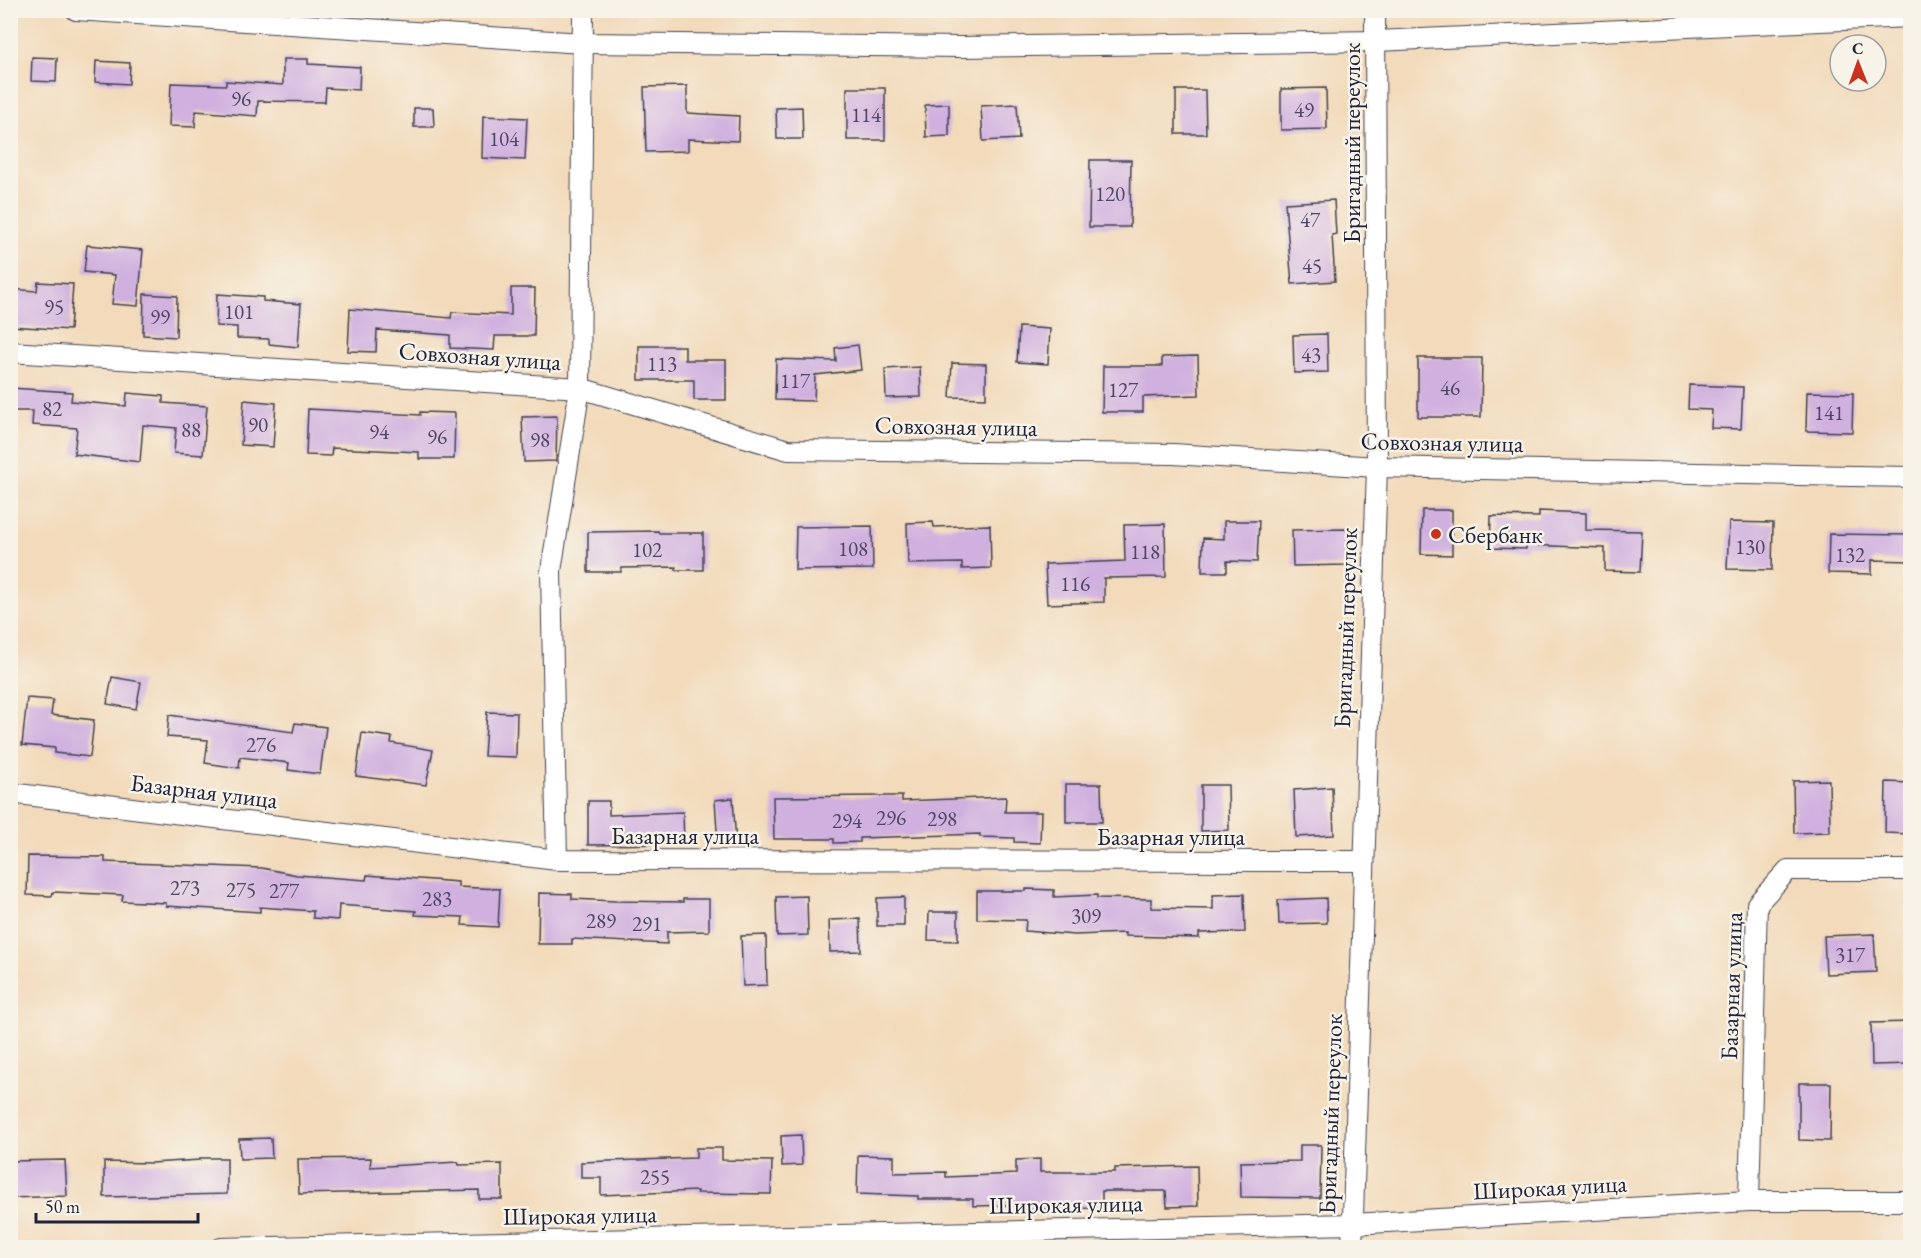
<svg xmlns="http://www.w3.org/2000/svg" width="1921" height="1258" font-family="'EB Garamond',serif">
<rect width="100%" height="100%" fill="#f7f3e8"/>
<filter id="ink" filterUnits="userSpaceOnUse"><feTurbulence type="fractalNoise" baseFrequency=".0167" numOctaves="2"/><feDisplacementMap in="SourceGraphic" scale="12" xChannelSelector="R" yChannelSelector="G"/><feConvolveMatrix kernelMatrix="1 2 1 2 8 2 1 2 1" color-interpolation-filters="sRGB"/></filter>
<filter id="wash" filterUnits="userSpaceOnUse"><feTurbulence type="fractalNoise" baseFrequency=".008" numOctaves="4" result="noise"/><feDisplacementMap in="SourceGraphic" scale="24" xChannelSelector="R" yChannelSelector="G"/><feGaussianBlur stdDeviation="1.35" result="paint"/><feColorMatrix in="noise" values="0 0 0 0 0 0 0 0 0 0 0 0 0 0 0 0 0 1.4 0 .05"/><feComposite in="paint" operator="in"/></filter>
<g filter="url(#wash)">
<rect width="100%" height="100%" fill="#f2daba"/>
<g id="blocks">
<g fill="#d0b0df">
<polygon points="32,57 57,58 56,82 31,81"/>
<polygon points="283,59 308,59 308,64 360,67 359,90 326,88 325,102 258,101 257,116 196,111 195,127 169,126 171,83 226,85 226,81 283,85"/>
<polygon points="96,61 130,63 129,84 95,82"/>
<polygon points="687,86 687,113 739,116 738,141 688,139 688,151 646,152 644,87"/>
<rect x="847" y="88" width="38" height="52"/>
<polygon points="1326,88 1327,129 1281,130 1281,89"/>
<polygon points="1176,90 1205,90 1206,134 1176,134"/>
<polygon points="949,104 949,136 926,137 925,105"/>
<polygon points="1017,104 1019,139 983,141 981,106"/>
<polygon points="802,107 803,139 777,139 776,108"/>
<polygon points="414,108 433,108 434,127 414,127"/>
<polygon points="483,116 527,118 525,160 482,158"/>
<polygon points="1090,160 1131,160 1130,227 1089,227"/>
<polygon points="1334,200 1336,234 1332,235 1335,281 1292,284 1285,203"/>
<polygon points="87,245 143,250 138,306 112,304 115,275 84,272"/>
<polygon points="38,282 73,284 70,330 10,326 10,289 37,291"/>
<polygon points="511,288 535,288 534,336 495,336 494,350 450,348 450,335 377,330 376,352 348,351 350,309 451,318 452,312 511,315"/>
<polygon points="144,294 177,296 176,337 143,335"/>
<polygon points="217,294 263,297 263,301 301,304 298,347 269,344 269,339 237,338 237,327 216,326"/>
<polygon points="1019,327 1050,329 1048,364 1017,362"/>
<polygon points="1327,334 1328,372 1294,373 1293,335"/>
<polygon points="858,345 861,370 815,375 814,401 775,400 776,359 836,361 835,348"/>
<polygon points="639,346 685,346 685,360 726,360 726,400 694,400 694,380 639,380"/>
<polygon points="1198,356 1199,395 1143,397 1143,412 1102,412 1103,366 1162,366 1162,357"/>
<polygon points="1418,358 1482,358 1481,417 1418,417"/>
<polygon points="952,363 986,364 986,398 950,397"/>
<polygon points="920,367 921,397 886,398 885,369"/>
<polygon points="1689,385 1743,387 1741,429 1711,428 1712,410 1688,409"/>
<polygon points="10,388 72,392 71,401 126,406 127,393 163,396 163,403 207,406 203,455 174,453 176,428 143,425 140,462 74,454 77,428 32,425 33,411 10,411"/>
<polygon points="1807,392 1853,393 1852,432 1806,431"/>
<polygon points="244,400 276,403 273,447 241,445"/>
<polygon points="308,409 420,415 420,412 455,413 454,459 419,459 419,452 332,448 331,456 306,455"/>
<polygon points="557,416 556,461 524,462 522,417"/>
<polygon points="1422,510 1452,510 1452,555 1421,554"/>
<polygon points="1539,511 1586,513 1586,530 1642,531 1640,572 1605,571 1605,548 1526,545 1526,549 1490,548 1491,516 1539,517"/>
<polygon points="1224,521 1259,521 1257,562 1227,561 1227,572 1202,572 1203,538 1224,539"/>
<polygon points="933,522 934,527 990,525 991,568 962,569 962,563 908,564 907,523"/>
<polygon points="1729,522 1773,523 1772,570 1727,569"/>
<polygon points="1165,524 1166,577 1104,578 1104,602 1047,604 1045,564 1125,561 1124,525"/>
<polygon points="872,526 873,569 795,570 796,527"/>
<polygon points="1347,529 1349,565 1293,566 1292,530"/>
<polygon points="658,531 659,533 703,533 703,570 676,570 676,567 621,568 621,572 588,572 588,532"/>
<polygon points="1829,534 1911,535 1911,561 1872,560 1872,574 1828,573"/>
<polygon points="112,677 141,682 136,709 107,704"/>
<polygon points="27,698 53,700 51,715 94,720 90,757 55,753 55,748 22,745"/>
<polygon points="487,712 517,713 516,757 484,756"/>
<polygon points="169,715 293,732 295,723 326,727 320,774 288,770 289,763 240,757 239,768 205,763 208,740 167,737"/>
<polygon points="362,733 392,737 391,743 433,750 426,785 356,776"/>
<polygon points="1829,780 1830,832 1794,833 1793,781"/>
<polygon points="1886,782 1911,783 1911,834 1885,833"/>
<polygon points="1066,784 1101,784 1102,822 1066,822"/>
<polygon points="1201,785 1228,785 1229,830 1201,831"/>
<polygon points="1332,787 1334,835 1296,837 1294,790"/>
<polygon points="880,796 902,796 902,801 1006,797 1005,812 1041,812 1040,843 1014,842 1014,838 980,837 980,834 860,838 860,842 834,843 834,839 774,839 773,797"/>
<polygon points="733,798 736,844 718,845 715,800"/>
<polygon points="588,801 609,801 609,815 683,812 684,844 588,845"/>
<polygon points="28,856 105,857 105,862 262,868 297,875 366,880 367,875 458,882 458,887 500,889 498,927 462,925 463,917 415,915 416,911 339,905 338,920 313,918 313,911 260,907 260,912 166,906 166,903 122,901 123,895 53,892 52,896 27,895"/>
<polygon points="1026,889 1054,890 1054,897 1097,895 1097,898 1151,899 1151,908 1213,909 1213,895 1244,894 1245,932 1199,933 1199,938 1125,936 1125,933 1075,935 1025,931 1026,920 977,919 977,891 1026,891"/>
<polygon points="539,893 572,894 572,899 615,901 683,902 683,899 709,899 709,931 667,932 667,944 572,939 572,944 538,944"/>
<polygon points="807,896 808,935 777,936 776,897"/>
<polygon points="904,897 904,926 877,926 877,898"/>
<polygon points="1326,898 1327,923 1279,924 1278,900"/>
<polygon points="929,912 958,912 958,941 928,940"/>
<polygon points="860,919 861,951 830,952 829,920"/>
<polygon points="1874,934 1876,972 1826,974 1824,936"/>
<polygon points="766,935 767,985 743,986 741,936"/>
<polygon points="1911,1022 1911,1064 1872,1065 1871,1023"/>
<polygon points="1799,1083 1831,1083 1830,1141 1799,1140"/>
<polygon points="801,1135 802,1165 782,1166 781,1136"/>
<polygon points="271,1138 272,1158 240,1159 239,1139"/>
<polygon points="1300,1145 1321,1145 1320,1198 1241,1197 1240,1162 1300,1161"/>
<polygon points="696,1148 722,1148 722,1160 772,1161 771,1194 697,1193 697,1191 601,1195 601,1178 581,1178 581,1162 696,1158"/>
<polygon points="858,1155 894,1156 894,1173 946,1172 946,1177 1016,1174 1016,1160 1040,1159 1040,1172 1115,1172 1115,1168 1197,1166 1198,1206 1167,1207 1166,1191 1102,1191 1102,1208 1018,1209 1017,1205 973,1206 973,1199 918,1199 918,1196 857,1194"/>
<polygon points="200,1158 227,1158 227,1194 104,1197 104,1162 151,1163 200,1160"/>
<polygon points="371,1158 370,1167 458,1162 459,1165 502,1164 502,1199 479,1199 479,1190 299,1194 298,1159"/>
<polygon points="65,1160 67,1196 10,1198 10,1161"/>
</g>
</g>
</g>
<g filter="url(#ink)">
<use href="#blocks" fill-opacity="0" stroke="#413e4e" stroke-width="1.5"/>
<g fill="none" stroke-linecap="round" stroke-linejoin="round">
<defs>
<g id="street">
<polyline points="76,10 583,43 962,47 1376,41 1910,17"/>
<polyline points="10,352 580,388 788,450 1173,454 1377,467 1910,477"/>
<polyline points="10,793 557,860 1363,861"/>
<polyline points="557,860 551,571 580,388 583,10"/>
<polyline points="1749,1201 1757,904 1788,870 1910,870"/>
<polyline points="221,1248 1353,1224 1749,1201 1910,1201"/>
<polyline points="1352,1248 1377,467 1375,10"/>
</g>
</defs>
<use href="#street" stroke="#413e4e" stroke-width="22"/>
<use href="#street" stroke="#fff" stroke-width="20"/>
</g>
</g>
<circle fill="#c8321e" stroke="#f7f3e8" stroke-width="2" cx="1436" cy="534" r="6"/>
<g text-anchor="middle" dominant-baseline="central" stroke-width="5" stroke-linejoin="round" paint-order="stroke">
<g font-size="21" fill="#4e4664">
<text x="241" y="98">96</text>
<text x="1304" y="109">49</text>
<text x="866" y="114">114</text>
<text x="504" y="138">104</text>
<text x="1110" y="193">120</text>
<text x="1310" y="219">47</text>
<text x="1312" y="265">45</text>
<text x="54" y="306">95</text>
<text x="239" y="311">101</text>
<text x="160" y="316">99</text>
<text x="1311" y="354">43</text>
<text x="662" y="363">113</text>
<text x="795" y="380">117</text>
<text x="1450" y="387">46</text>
<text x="1123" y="389">127</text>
<text x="52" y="408">82</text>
<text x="1829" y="412">141</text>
<text x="258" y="424">90</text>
<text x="191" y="429">88</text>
<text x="379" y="431">94</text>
<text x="437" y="436">96</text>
<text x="540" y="439">98</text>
<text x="1750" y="546">130</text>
<text x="853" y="548">108</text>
<text x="647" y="549">102</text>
<text x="1145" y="551">118</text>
<text x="1850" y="554">132</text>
<text x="1075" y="583">116</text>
<text x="261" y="744">276</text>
<text x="891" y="817">296</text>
<text x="942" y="818">298</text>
<text x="847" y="820">294</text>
<text x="185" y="887">273</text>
<text x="241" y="889">275</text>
<text x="284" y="890">277</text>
<text x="437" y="898">283</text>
<text x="1086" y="915">309</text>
<text x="601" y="920">289</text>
<text x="647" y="923">291</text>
<text x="1850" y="954">317</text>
<text x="655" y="1176">255</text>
</g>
<g font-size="24" fill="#22223b" stroke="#f7f3e8">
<text transform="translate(1351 143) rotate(-90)">Бригадный переулок</text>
<text transform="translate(480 356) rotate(4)">Совхозная улица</text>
<text transform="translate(956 426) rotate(1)">Совхозная улица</text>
<text transform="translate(1442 442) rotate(1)">Совхозная улица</text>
<text transform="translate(1345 628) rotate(-88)">Бригадный переулок</text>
<text transform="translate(204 791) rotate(7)">Базарная улица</text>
<text x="685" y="835">Базарная улица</text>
<text x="1171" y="836">Базарная улица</text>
<text transform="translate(1731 986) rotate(-88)">Базарная улица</text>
<text transform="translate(1330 1114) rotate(-88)">Бригадный переулок</text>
<text transform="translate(1550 1187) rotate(-3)">Широкая улица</text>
<text transform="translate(1066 1204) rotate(-1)">Широкая улица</text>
<text transform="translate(580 1215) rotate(-1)">Широкая улица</text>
</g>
<g font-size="24" fill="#22223b" stroke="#f7f3e8" text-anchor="start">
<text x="1448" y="534">Сбербанк</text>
</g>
</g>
<rect width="1921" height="1258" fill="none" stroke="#f7f3e8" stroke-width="36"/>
<g transform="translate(1858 63) rotate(359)"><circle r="28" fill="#f7f3e8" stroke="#a29fa3" stroke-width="1.5"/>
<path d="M0-4.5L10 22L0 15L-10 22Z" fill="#c8321e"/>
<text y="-9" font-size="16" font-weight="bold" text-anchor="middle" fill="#22223b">С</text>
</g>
<path d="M36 1213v9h162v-9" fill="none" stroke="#22223b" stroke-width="3"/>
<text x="45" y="1213" font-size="18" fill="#22223b" stroke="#f7f3e8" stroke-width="4.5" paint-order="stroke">50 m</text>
</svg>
